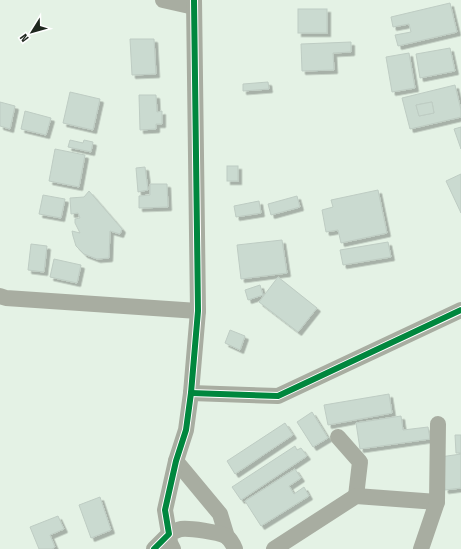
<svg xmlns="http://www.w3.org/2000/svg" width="461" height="549" font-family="'Fira Sans Condensed',sans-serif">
<defs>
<filter id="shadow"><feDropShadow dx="3.5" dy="3.5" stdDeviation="0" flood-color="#0004"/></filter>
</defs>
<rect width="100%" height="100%" fill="#e4f2e5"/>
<g fill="#cadad0" stroke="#beccc3" fill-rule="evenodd" filter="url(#shadow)">
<polygon points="450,3 457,32 398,46 395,35 411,32 409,24 393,27 391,17"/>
<rect x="298" y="9" width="29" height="24"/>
<polygon points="130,39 154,39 156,74 132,75"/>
<polygon points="351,42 351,52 333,53 334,70 302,71 301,44"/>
<polygon points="450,48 455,71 420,78 416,54"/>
<polygon points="409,53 415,88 392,92 386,57"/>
<polygon points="268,82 269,89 243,91 243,84"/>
<path d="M455 85 461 110V117L410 129 402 98ZM432 102 434 113 419 116 416 105Z"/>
<polygon points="70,92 100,99 93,130 63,123"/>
<polygon points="139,95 156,95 157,112 162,111 162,124 156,124 156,129 140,130"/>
<polygon points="0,102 15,106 10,129 0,126"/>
<polygon points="432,102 434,113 419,116 416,105"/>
<polygon points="25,111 51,118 46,135 21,129"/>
<polygon points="461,127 461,149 454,129"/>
<polygon points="70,140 83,143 84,140 93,142 91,152 68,147"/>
<polygon points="55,149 85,155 79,187 49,181"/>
<rect x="227" y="166" width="11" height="15"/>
<polygon points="145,167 148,190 138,192 136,168"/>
<polygon points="461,174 461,213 446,181"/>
<polygon points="150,184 167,184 168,207 139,208 139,196 150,195"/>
<polygon points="378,190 387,233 341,243 338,230 326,232 322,210 333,207 331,200"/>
<polygon points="89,191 122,229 120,234 110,231 109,258 97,259 84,254 76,246 73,236 72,231 80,233 75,223 75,219 80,218 78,213 71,214 70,198 84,197"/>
<polygon points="43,195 65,199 61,218 39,214"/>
<polygon points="297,196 300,207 271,215 268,204"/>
<polygon points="259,201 261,213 236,217 234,206"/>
<polygon points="282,240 287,273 241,279 237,245"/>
<polygon points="388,242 391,257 343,265 340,250"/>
<polygon points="31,244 47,246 44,272 28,270"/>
<polygon points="54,259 81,265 77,283 50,277"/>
<polygon points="278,277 317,308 298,332 259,302"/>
<polygon points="260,285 263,295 248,300 245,290"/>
<polygon points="230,330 245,336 240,350 225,343"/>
<polygon points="389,394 392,413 328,425 324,405"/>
<polygon points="312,412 328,438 313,447 297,422"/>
<polygon points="401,416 403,430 428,427 430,439 360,449 356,423"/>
<polygon points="285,423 293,435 235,474 227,461"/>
<polygon points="455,435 461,435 461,453 456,453"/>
<polygon points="295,446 297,450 301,448 307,456 241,500 232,487"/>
<polygon points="461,454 461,488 445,490 440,457"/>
<polygon points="295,469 301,478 289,486 294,494 304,487 309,496 261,526 245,501"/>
<polygon points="100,497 111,530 91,538 79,505"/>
<polygon points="58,516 64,529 50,535 55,547 52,549 39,549 30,527"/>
</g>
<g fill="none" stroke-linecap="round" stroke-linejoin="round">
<g stroke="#a8ada1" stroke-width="16">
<polyline points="163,0 194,7"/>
<polyline points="0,296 6,298 198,311"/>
<polyline points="191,393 278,396 461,310"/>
<polyline points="338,437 360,462 356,496"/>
<polyline points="176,461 220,514 227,537"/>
<polyline points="154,549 169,534 165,510 176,461 186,430 191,393 198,311 194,0"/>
<path d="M173 549 170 543 169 534C173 532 177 530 181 529 190 528 218 532 226 536 230 539 233 544 235 549"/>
<polyline points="274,549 356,496 437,502"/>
<polyline points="421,549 437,502 438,424"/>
</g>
<defs>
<g id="cycleway">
<polyline points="191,393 278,396 461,310"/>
<polyline points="154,549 169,534 165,510 176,461 186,430 191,393 198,311 194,0"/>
</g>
</defs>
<use href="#cycleway" stroke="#fff" stroke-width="8"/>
<use href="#cycleway" stroke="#00873e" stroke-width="6"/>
</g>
<g transform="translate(32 32) rotate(233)" stroke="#ffffff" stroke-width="3" paint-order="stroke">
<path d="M0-3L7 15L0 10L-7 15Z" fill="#1e271e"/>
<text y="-6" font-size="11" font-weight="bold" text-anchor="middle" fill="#1e271e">N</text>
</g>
</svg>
